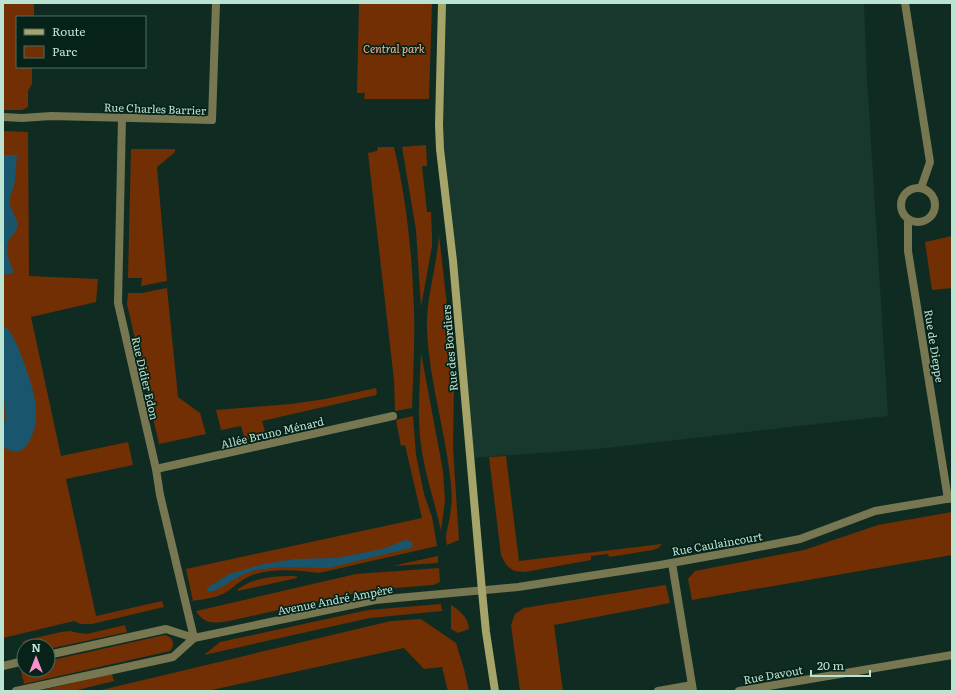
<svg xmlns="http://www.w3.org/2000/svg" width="955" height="694" font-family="Literata,serif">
<rect width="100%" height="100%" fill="#102c22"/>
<polygon fill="#19382d" points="442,3 864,3 867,79 888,416 597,449 469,458 440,149"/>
<g fill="#712f03">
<polygon points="3,3 34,3 34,17 17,17 17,67 32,67 32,84 28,91 28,107 22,110 3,110"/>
<polygon points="359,3 432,3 429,99 364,99 365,93 357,93"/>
<polygon points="3,131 28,132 29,276 98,279 96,302 31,317 61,456 128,442 133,465 66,479 96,616 162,601 164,607 92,624 81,624 74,621 3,638"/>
<polygon points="426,145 427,166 422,166 427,212 431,212 432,235 432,246 421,307 416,230 402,147"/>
<path d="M378 147H394C407 201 412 255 414 310 415 343 413 375 412 408L395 411 394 380 368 153 377 151Z"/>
<polygon points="131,149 175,149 175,152 157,167 167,281 141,286 142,278 128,278"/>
<path d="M439 235 452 349 454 381 453 448 459 540 447 545C444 536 449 525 450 515 452 505 452 495 451 485 446 432 429 381 427 329 426 297 437 267 439 235Z"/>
<polygon points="952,236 952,288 932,290 925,242"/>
<polygon points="167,288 178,397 200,413 206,434 159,444 127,304 128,293 142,293"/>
<path d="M421 353 443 471 445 501 441 531C435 502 425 475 421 445 417 415 420 384 421 353Z"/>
<polygon points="376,388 377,393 376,395 262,421 266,435 245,440 241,426 221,430 216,410 291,404 325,399"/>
<path d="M413 416 416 455 424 494 432 517 437 546 319 573C296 570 266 567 246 578 238 582 231 590 223 594 215 598 203 599 193 601L186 569 422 518 405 445 401 446 396 420Z"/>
<path d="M506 456 519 561 662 544 658 548 653 550 609 557 608 554 591 556V560L525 572C511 572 507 568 501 555L489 457Z"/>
<polygon points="952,512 952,555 692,600 688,579 695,571 804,550 878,525"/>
<polygon points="438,556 438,563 392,566"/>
<path d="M439 568 440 582 433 585 369 590 224 622C210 623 204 623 196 611L356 574Z"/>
<path d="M294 576 298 577 297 578 238 591V589C255 577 274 576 294 576Z"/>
<polygon points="665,585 666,586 670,603 554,625 563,691 520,691 511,625 515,614 524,608"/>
<polygon points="441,604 442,611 370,618 204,655 220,642 368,610"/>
<path d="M451 605C460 611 468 617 469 629L458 633 451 629Z"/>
<polygon points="421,619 456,643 464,669 469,691 448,691 442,667 424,669 404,648 207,691 97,691 391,621"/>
<polygon points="125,625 127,632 48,649 48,646 24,646 24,655 18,656 23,642 26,640 61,632 70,631 79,633 87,634"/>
<path d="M165 635C173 637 176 645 170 651L24 684 20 667 24 666V670H48V661Z"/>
<polygon points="112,674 114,681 73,691 38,691"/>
</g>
<g fill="#19566d">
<path d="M3 155H17C16 165 16 175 14 186 12 192 9 197 10 204 11 212 19 219 17 227 16 233 11 235 9 240 4 250 10 264 14 273L3 275Z"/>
<path d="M3 327H6C16 339 20 352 25 366 34 391 44 421 27 445 21 454 11 452 3 447V426L5 418 4 397 3 393Z"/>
<polygon points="405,540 411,541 413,546 411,548 328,568 280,567 256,570 244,574 214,591 208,591 207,590 207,588 229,574 264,564 295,559 336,558 383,549"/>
</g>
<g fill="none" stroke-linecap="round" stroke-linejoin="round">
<g stroke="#777752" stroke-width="8">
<polyline points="905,3 930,162 921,188"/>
<polyline points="3,117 22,118 51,116 212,120 216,3"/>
<polyline points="122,118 118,303 156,469 160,495 194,638"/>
<circle cx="918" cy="205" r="17"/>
<polyline points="908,219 908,251 948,499"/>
<polyline points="156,469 393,416"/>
<polyline points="672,563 693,691"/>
<polyline points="48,655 166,629 194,638"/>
<polyline points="3,666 24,661"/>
<polyline points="16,691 173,657 194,638 375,600 518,587 660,565 738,551 800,539 875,511 952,498"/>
<polyline points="658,691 692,685"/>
<polyline points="739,691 952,655"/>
</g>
<polyline stroke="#a6a468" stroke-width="8" points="442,3 439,125 440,149 453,261 482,591 486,632 495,691"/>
</g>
<g text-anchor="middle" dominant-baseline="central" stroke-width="3.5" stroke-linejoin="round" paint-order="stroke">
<g font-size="11" font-style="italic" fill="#f7b594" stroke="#062219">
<text x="394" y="48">Central park</text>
</g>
<g font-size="11" fill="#bbe3d2" stroke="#062219">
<text transform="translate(155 108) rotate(2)">Rue Charles Barrier</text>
<text transform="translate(935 346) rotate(81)">Rue de Dieppe</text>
<text transform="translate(449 348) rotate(-95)">Rue des Bordiers</text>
<text transform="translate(146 378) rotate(77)">Rue Didier Edon</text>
<text transform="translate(272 432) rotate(-13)">Allée Bruno Ménard</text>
<text transform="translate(717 543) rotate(-10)">Rue Caulaincourt</text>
<text transform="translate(335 599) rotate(-11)">Avenue André Ampère</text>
<text transform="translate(773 674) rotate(-10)">Rue Davout</text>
</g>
</g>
<rect width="955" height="694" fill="none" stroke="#bbe3d2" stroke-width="8"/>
<rect x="16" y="16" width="130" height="52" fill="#062219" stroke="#4e6f63"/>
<rect x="24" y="29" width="20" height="6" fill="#a6a468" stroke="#4e6f63"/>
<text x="52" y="36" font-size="12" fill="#bbe3d2">Route</text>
<rect x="24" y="46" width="20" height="12" fill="#712f03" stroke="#4e6f63"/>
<text x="52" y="56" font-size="12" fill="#bbe3d2">Parc</text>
<g transform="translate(36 658)"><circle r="19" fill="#062219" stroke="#4e6f63"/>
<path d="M0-3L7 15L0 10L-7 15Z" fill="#f98fc8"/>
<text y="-6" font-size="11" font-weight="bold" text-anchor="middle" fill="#bbe3d2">N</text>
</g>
<path d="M811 670v6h59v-6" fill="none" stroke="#bbe3d2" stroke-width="2"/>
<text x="817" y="670" font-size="12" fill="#bbe3d2" stroke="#062219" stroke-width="3" paint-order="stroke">20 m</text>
</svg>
